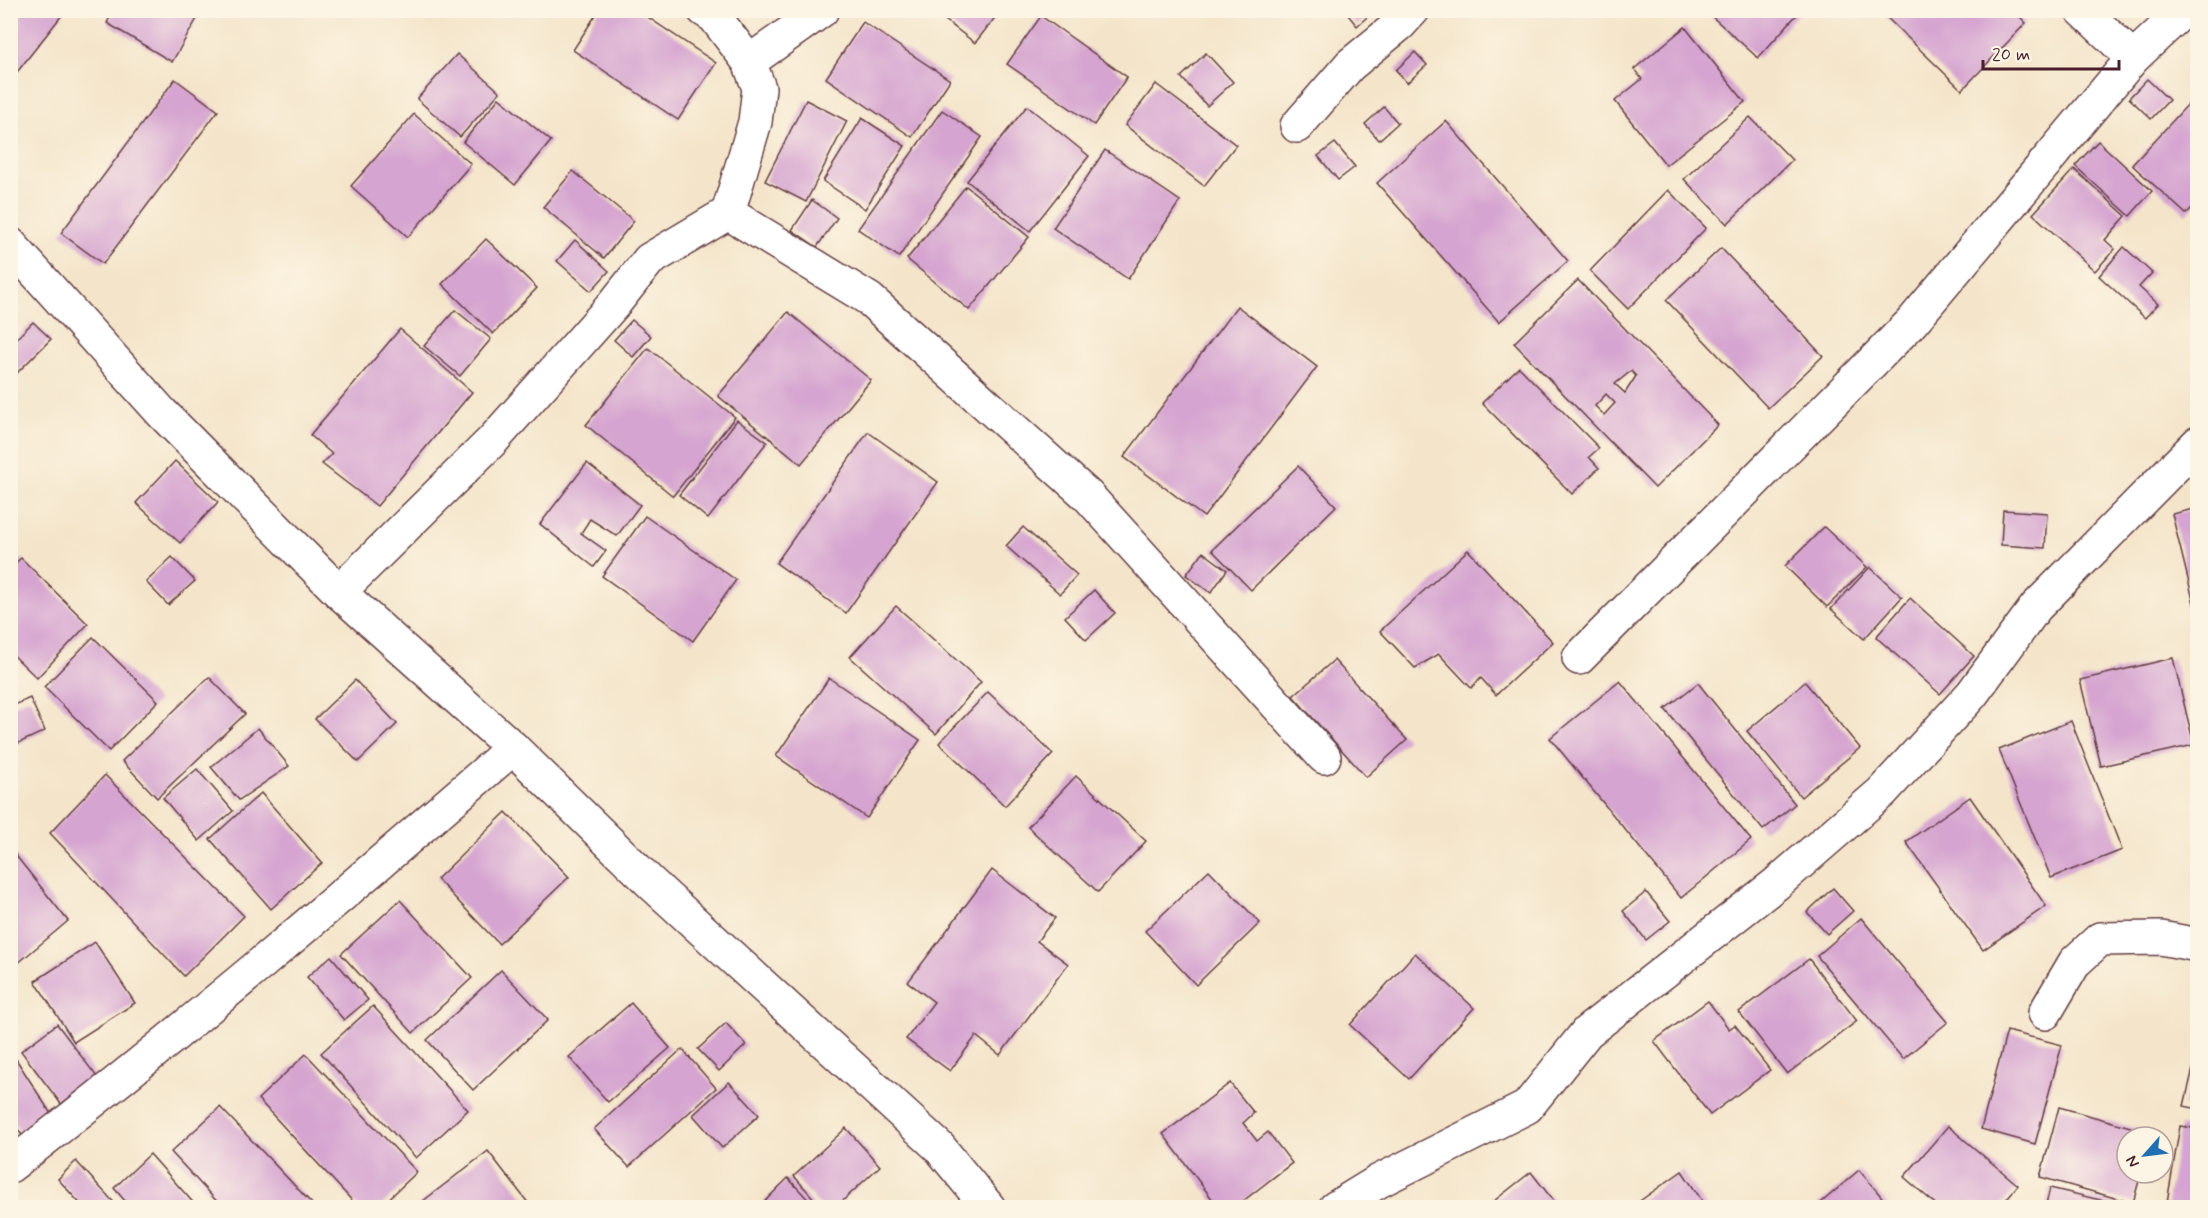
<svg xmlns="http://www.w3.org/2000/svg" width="2208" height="1218" font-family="Mynerve,sans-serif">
<rect width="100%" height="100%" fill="#fcf5e5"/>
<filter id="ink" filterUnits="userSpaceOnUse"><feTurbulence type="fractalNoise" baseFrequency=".0167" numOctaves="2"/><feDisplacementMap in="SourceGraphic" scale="12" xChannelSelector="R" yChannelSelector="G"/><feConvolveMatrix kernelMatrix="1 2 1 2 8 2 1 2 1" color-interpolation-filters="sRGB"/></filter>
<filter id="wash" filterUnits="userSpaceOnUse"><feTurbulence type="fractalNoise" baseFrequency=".008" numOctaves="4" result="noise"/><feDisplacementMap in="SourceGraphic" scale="24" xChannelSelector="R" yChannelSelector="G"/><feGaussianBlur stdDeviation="1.35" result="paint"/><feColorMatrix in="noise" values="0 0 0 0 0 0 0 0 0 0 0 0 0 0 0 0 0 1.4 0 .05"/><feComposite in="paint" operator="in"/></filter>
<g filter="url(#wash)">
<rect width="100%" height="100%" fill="#f4e5ca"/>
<g id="blocks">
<g fill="#d5a4d0" fill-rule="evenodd">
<polygon points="10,10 66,10 10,81"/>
<polygon points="114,10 202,10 172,62 107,23"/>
<polygon points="599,10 637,10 716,63 678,120 573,50"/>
<polygon points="932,10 1001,10 975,43"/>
<polygon points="1344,10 1375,10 1357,26"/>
<polygon points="1708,10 1801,10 1758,58 1707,12"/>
<polygon points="1879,10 2013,10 2026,23 1962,90"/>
<polygon points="1041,16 1127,77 1094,125 1007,64"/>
<polygon points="863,22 950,80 912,137 826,78"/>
<polygon points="1685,27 1745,102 1666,165 1615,101 1642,79 1634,69"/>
<polygon points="1415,52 1427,65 1407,83 1396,70"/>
<polygon points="1206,53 1233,82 1207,106 1181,77"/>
<polygon points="457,54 500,92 460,137 417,99"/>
<polygon points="175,79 218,111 103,264 61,233"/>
<polygon points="2147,79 2169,100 2151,119 2129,98"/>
<polygon points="1156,84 1236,145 1204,186 1125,125"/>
<polygon points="499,98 551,141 515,185 463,142"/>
<polygon points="806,100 847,121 806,202 765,181"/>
<polygon points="2191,101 2198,107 2198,202 2186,214 2132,165"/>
<polygon points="1027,106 1089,156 1030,231 967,181"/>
<polygon points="1384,107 1398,123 1379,140 1365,124"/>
<polygon points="942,110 982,137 899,257 858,229"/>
<polygon points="414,114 471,164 408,237 351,186"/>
<polygon points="1750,117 1792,160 1727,224 1684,179"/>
<polygon points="862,118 905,146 865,209 823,181"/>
<polygon points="1446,121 1568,261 1499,322 1377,183"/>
<polygon points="2098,141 2152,191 2130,216 2075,166"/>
<polygon points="1335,143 1355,167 1338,180 1318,156"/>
<polygon points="1105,150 1180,201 1128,279 1053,228"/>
<polygon points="2074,169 2126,216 2105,240 2115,249 2095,271 2033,214"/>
<polygon points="573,171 634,221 604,258 543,207"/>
<polygon points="966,186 1029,237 969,310 907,259"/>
<polygon points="1668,190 1706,228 1628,309 1590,271"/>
<polygon points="812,200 837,218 817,247 792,230"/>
<polygon points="486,239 537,288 493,334 442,284"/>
<polygon points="575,240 609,271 591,291 557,261"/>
<polygon points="2124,247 2152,273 2139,287 2158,304 2145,318 2099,276"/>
<polygon points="1721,248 1823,356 1768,408 1666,300"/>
<path d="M1578 280 1718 425 1655 488 1514 343ZM1631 371 1636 376 1625 393 1615 384ZM1606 394 1615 403 1604 415 1595 406Z"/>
<polygon points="1237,306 1317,367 1204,517 1124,457"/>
<polygon points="455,310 491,339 460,376 424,346"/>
<polygon points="788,312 871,380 801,464 718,396"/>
<polygon points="632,320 651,336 633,357 614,340"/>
<polygon points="33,322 51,339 10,380 10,345"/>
<polygon points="400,329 472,392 377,506 322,464 332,454 310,435"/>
<polygon points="648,348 735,417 673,496 586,425"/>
<polygon points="1519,367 1599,448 1589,457 1599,468 1572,494 1482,403"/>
<polygon points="737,420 767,442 708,519 679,495"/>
<polygon points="868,432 938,482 846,613 776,563"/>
<polygon points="175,461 218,502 180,543 136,503"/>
<polygon points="587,463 640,505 617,536 590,519 581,533 606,551 594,567 540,524"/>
<polygon points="1298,466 1336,506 1251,590 1212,550"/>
<polygon points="2198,508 2198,616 2197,616 2172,514"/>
<polygon points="2003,510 2047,513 2045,548 2001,545"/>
<polygon points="645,516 736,580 693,641 602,576"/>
<polygon points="1023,527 1077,575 1060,594 1006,546"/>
<polygon points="1824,527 1867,567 1827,607 1785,566"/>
<polygon points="1468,550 1553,642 1496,695 1481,678 1471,688 1439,654 1415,668 1380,631"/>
<polygon points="1203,552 1227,570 1211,593 1186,575"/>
<polygon points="172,557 195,581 168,605 146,582"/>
<polygon points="21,558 88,624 37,678 10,652 10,568"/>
<polygon points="1870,567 1902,597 1864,639 1831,609"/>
<polygon points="1094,590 1115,613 1086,640 1065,617"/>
<polygon points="1910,598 1974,656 1940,694 1876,637"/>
<polygon points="896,606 981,682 936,734 850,657"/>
<polygon points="93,637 158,701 109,751 44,687"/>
<polygon points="2173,658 2194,745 2101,766 2080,680"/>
<polygon points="1334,660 1407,740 1366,777 1293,696"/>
<polygon points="209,677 245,714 157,798 122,761"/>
<polygon points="829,678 920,740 867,818 776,756"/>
<polygon points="355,680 397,724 358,762 315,719"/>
<polygon points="1620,681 1751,840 1681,898 1550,738"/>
<polygon points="1805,682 1860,748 1801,797 1747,731"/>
<polygon points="1698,683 1795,804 1763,830 1665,709"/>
<polygon points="988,692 1053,754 1005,806 939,743"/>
<polygon points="30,698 45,731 10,747 10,707"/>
<polygon points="2071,721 2122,850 2051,878 1999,750"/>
<polygon points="258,728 289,766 239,800 211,767"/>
<polygon points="197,769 233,811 199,841 163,798"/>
<polygon points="105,775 244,916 184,976 50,833"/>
<polygon points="1076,776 1146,841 1098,892 1028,827"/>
<polygon points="261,793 322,863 271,909 210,839"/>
<polygon points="1970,797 2046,906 1983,950 1906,842"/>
<polygon points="506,812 569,877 499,944 437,879"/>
<polygon points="13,852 68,921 10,970 10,855"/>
<polygon points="992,870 1055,918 1037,941 1068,964 1000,1055 976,1036 950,1071 906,1039 934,1002 908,982"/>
<polygon points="1209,870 1260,923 1196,985 1145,931"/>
<polygon points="1833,888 1853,911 1827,934 1807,912"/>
<polygon points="1646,892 1670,921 1646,940 1623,911"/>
<polygon points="400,900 472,978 413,1033 341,954"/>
<polygon points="1861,918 1948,1022 1903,1059 1817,956"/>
<polygon points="95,942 135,1003 74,1042 35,981"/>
<polygon points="1415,953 1474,1008 1409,1079 1350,1025"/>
<polygon points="331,956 368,1000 344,1020 307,977"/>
<polygon points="1809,959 1857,1021 1787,1074 1739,1012"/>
<polygon points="501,970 548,1020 473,1090 427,1040"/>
<polygon points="1708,1001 1729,1029 1735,1025 1770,1070 1710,1115 1654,1041"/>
<polygon points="631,1003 670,1048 608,1102 569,1057"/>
<polygon points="373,1006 468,1110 416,1158 321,1053"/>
<polygon points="726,1023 746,1045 719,1071 698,1049"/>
<polygon points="57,1024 97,1077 61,1104 21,1051"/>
<polygon points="2007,1031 2062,1045 2035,1144 1981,1129"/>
<polygon points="682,1049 716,1088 629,1167 594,1129"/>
<polygon points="2197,1052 2198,1052 2198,1109 2184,1106"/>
<polygon points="306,1054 417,1172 379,1208 359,1208 258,1099"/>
<polygon points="14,1056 55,1120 25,1140 10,1117 10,1058"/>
<polygon points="729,1082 759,1115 722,1148 693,1115"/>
<polygon points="1230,1083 1254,1113 1243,1123 1257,1141 1268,1132 1292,1163 1234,1208 1219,1208 1163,1134"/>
<polygon points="220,1107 316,1208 223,1208 171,1152"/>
<polygon points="2059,1107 2152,1133 2151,1137 2127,1137 2127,1173 2141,1173 2133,1203 2040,1177"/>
<polygon points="1948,1126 2018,1185 1999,1208 1940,1208 1904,1177"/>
<polygon points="2180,1126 2198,1129 2198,1208 2166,1208"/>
<polygon points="846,1128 880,1166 835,1208 822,1208 794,1176"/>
<polygon points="488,1151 532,1208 414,1208"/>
<polygon points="150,1154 198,1208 131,1208 114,1188"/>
<polygon points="76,1161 119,1208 84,1208 58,1179"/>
<polygon points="1859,1170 1891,1208 1815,1208"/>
<polygon points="1682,1171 1707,1208 1630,1208"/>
<polygon points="1531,1172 1559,1208 1485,1208"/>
<polygon points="788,1178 816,1208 758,1208"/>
<polygon points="2050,1188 2130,1207 2130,1208 2045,1208"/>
</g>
</g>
</g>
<g filter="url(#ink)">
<use href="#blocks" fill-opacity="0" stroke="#643d43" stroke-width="1.5"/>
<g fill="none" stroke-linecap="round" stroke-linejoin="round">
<defs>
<g id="minor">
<polyline points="2082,10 2133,58"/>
<polyline points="749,62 822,10"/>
<polyline points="1297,126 1350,65 1400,24 1413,10"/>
<polyline points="728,213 869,299 1088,496 1324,757"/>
<polyline points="10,244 162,413 339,592 513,748 651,883 939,1147 989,1208"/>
<polyline points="339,592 493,440 614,304 649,260 728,213 755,122 759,88 749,62 714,16 704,10"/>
<polyline points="1579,658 1912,322 2133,58 2184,10"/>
<polyline points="2045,1013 2075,962 2100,939 2161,938 2198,945"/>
<path d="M10 1166C183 1033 348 891 513 748"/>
<polyline points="1335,1208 1379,1181 1527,1107 1587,1032 1776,884 1882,792 1972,694 2036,607 2198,443"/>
</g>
</defs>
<use href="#minor" stroke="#643d43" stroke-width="36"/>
<use href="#minor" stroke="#fff" stroke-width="33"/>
</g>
</g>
<rect width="2208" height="1218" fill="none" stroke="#fcf5e5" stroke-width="36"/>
<g transform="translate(2145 1155) rotate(242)"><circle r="28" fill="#fcf5e5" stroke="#b59f9b" stroke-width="1.5"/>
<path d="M0-4.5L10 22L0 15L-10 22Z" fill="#1f6fb2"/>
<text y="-9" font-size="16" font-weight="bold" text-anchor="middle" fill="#4a1f2b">N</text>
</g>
<path d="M1983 60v9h136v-9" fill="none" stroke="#4a1f2b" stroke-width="3"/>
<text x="1992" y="60" font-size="18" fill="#4a1f2b" stroke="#fcf5e5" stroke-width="4.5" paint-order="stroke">20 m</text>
</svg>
